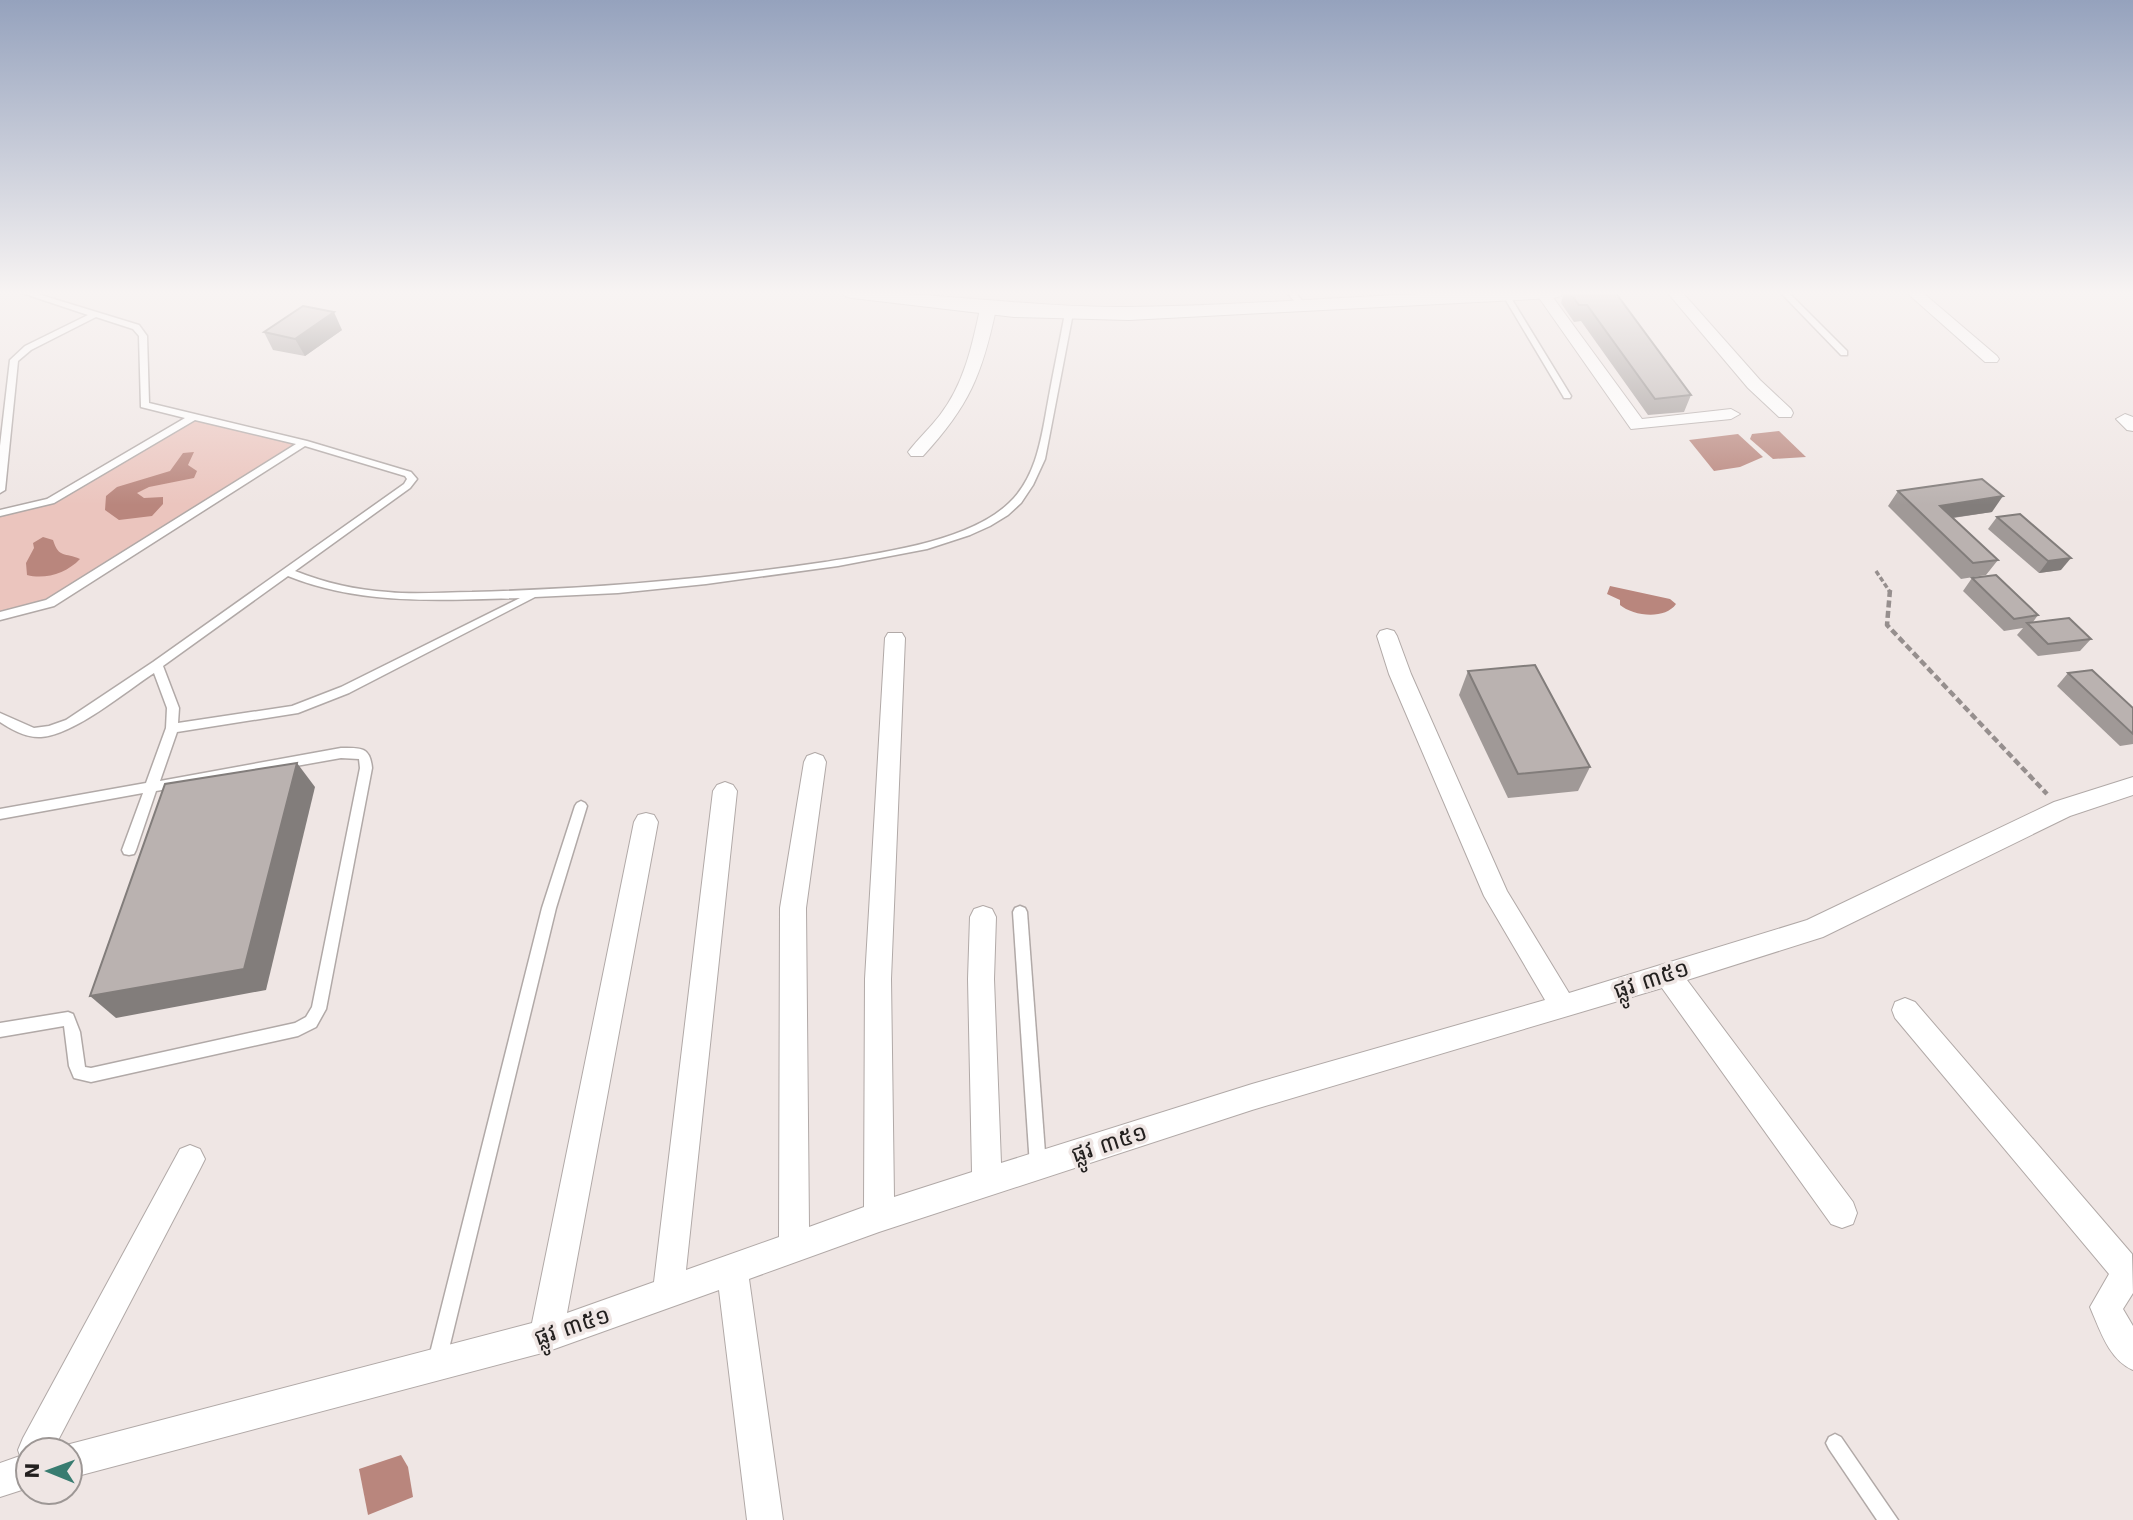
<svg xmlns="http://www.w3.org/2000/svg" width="2133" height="1520" font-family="'DejaVu Sans','Noto Sans Khmer',sans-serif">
<rect width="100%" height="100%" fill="#efe6e4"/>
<polygon fill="#ebc5be" points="193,417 304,443 50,603 0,616 0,513 50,501"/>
<g fill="#b9867d">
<polygon points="1779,431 1806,457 1773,459 1750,439 1752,434"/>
<polygon points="1738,434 1763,457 1740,467 1714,471 1689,440"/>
<polygon points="194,452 188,465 197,471 194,478 149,487 137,493 144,498 163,497 163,504 152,516 119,520 105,510 106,496 117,487 170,471 183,453"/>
<path d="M43 537 53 540C59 559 65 552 80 559 67 573 45 580 27 575L26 563 34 548 33 543Z"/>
<path d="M1610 586 1670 599 1676 604C1665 620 1633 616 1620 605V600L1607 594Z"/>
<polygon points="401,1455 408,1467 413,1497 368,1515 359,1469"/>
</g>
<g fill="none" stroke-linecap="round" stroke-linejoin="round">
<defs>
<g id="lane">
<path d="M19 292H31L139 325 147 336 149 403 307 441 411 472 417 479 410 488 295 571C325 583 356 590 388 592 416 595 444 592 472 592 591 589 708 579 825 562 879 553 969 542 1009 503 1038 476 1042 433 1049 396 1054 368 1060 341 1065 313L1069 311 1073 313 1045 459 1033 485 1021 503 1008 515 990 526 970 535 927 549 838 566 706 584 618 593 535 597 349 693 298 713 177 732 160 781 341 748C360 748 370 746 372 768L326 1009 316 1027 298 1036 91 1082 74 1078 69 1066 64 1026 0 1037V1023L68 1012 73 1014 80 1032 85 1067 91 1068 295 1023 306 1017 312 1007 360 768 359 759 341 758 156 791 136 850 134 854 129 855 124 854 122 850 143 793 0 819V809L146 783 166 728 167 708 154 673C125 692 74 735 41 737 26 738 12 730 0 722V713L34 728 49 726 66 720 153 662 404 484 407 479 405 476 305 446 54 606 0 620V612L46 600 296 444 195 420 54 503 0 516V510L47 499 185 418 141 407 139 336 133 329 96 317 31 350 18 361 5 490 0 493V446L10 360 25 346 88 315ZM288 576C363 606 441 600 520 598L341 687 292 706 178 723 179 708 163 666Z"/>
<polygon points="1287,292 1295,292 1305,304 1304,306 1298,306"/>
<polygon points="1501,292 1508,293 1571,396 1570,398 1564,398 1563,396"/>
<polygon points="1780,292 1788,292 1847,351 1847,355 1841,355"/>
<polygon points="581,801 585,803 587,806 556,908 446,1361 443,1367 437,1370 431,1367 428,1361 542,908 575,806 577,803"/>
<polygon points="1020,906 1025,908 1027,912 1046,1166 1044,1171 1038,1174 1032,1171 1030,1166 1013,912 1015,908"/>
<polygon points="1835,1434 1841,1437 1898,1520 1877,1520 1829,1449 1826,1443 1829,1437"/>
</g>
<g id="street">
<polygon points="1535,292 1549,292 1642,419 1731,409 1740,414 1731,419 1631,429"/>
<polygon points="1667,292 1682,292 1760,380 1791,409 1793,413 1791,417 1779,417 1748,388"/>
<polygon points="1906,292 1922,292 1997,356 1999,359 1997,362 1985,362"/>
<path d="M988 304 996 309C982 375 969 406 923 456H911L908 452C918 439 930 428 940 415 964 384 972 346 980 309Z"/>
<polygon points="2125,414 2133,417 2133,431 2127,430 2116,419"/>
<polygon points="1387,629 1394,631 1397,636 1411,674 1507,891 1569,993 1807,920 2054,802 2133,777 2133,795 2070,816 1823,937 1687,980 1853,1202 1857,1213 1853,1224 1842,1228 1831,1224 1662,988 1252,1110 879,1232 749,1279 783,1520 747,1520 719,1290 546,1352 70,1478 70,1450 57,1450 70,1444 532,1323 634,822 638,815 646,813 654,815 658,822 567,1313 654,1282 713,791 717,785 725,782 733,785 737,791 686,1270 779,1237 780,908 804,762 807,756 815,753 823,756 826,762 806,908 809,1227 864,1207 865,979 885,638 888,633 902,633 905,638 891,979 894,1197 972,1172 968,979 970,917 974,909 983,906 992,909 996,917 994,979 1001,1163 1252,1084 1545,1000 1484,896 1389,674 1377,636 1380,631"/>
<path d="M1905 998 1915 1002 2132 1254 2133 1293 2123 1309 2133 1326V1370C2109 1360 2100 1330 2090 1307L2109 1274 1895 1018 1892 1010 1895 1002Z"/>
<polygon points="190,1145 200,1149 205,1159 200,1169 53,1450 28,1450 28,1488 0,1497 0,1463 20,1456 18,1450 23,1438 180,1149"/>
</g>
<path id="secondary" d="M842 292C938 292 1032 308 1128 307 1274 306 1419 288 1564 292L1561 296 1554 298 1129 320 1014 317 852 298 845 296Z"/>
</defs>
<use href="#lane" stroke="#b1a9a7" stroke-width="3"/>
<use href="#street" stroke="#b1a9a7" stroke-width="2"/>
<use href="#secondary" stroke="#b1a9a7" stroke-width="2"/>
<polyline stroke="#968f8e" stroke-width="3.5" stroke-dasharray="5 2.5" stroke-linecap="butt" points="1876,571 1890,592"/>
<polyline stroke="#968f8e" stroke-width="4.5" stroke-dasharray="7 3.5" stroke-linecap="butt" points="1890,590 1887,625 2047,794"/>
<use href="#lane" fill="#fff" fill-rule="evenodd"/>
<use href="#street" fill="#fff" fill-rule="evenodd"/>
<use href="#secondary" fill="#fff" fill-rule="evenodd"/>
</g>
<g fill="#a09997">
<polygon points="1564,292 1615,292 1691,395 1684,412 1648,415 1581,321 1574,322 1561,303"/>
<polygon points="342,330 305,356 273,350 264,332"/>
<polygon points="1898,491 1992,512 1953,518 1998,560 1986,575 1961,579 1888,506"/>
<polygon points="1997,517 2061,570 2039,573 1988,529"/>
<polygon points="1972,578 2038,615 2033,622 2091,639 2080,651 2038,656 2017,635 2023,628 2004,631 1963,591"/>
<polygon points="1468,671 1590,767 1578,791 1508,798 1459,695"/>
<polygon points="2068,673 2133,708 2133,744 2120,746 2057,686"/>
</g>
<g fill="#827d7b">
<polygon points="334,312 342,330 305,356 295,339"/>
<polygon points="2003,496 1992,512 1929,521 1940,506"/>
<polygon points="2071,558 2061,570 2039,573 2048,561"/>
<polygon points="297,763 315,787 266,990 116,1018 90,996"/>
</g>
<g fill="#bab2b0" stroke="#827d7b" stroke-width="2">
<polygon points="1569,292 1615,292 1691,395 1655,399 1587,305 1579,305"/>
<polygon points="303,306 334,312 295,339 264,332"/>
<polygon points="1982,479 2003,496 1940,506 1998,560 1973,563 1898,491"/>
<polygon points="2020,514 2071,558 2048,561 1997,517"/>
<polygon points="1996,575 2038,615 2014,619 1972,578"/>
<polygon points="2069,618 2091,639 2048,644 2027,623"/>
<polygon points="1535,665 1590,767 1518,774 1468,671"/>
<polygon points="2092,670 2133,708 2133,734 2068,673"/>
<polygon points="297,763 244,969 90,996 165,784"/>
</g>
<linearGradient id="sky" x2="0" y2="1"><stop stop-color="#95a2bd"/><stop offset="0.58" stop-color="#f8f4f3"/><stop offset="1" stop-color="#f8f4f3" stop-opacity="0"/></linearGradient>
<rect width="2133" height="505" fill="url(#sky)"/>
<g text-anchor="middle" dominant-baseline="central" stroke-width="7" stroke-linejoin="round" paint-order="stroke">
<g font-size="23" fill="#23201f" stroke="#efe6e4">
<text transform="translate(1651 979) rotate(-18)">ផ្លូវ ៣៥១</text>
<text transform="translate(1109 1143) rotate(-18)">ផ្លូវ ៣៥១</text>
<text transform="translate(572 1326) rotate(-18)">ផ្លូវ ៣៥១</text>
</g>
</g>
<g transform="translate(49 1471) rotate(271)"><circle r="33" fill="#efe6e4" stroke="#9d9795" stroke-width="2"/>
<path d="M0-5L12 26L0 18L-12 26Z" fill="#387c70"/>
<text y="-10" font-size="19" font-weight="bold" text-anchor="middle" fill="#23201f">N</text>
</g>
</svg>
